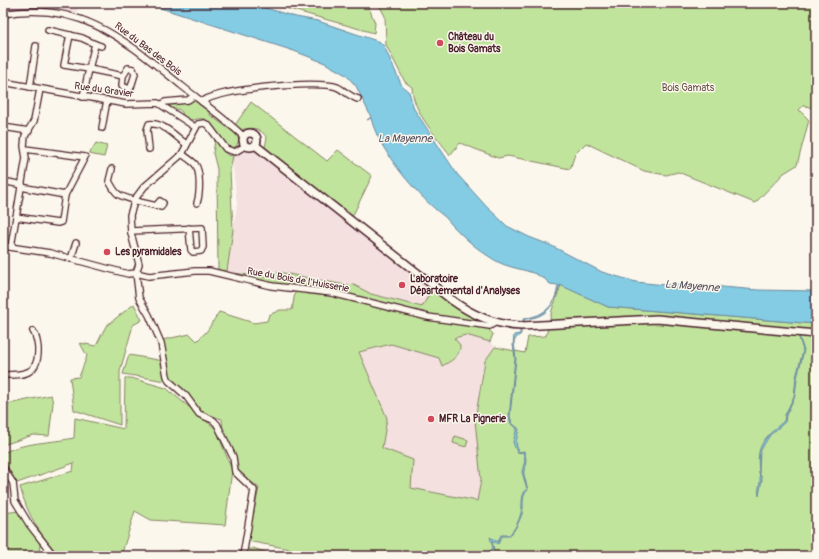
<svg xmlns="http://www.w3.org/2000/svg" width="819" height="559" font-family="Pangolin,sans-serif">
<rect width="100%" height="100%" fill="#fbf7ec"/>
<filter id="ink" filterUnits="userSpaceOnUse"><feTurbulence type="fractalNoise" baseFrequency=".025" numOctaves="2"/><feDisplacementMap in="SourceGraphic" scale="8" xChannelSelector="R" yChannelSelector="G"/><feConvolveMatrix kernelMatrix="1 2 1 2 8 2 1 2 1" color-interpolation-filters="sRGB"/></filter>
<g filter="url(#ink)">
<g fill="#f3e0df">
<polygon points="3,3 80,3 75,15 45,12 3,14"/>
<polygon points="249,151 258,151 380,250 432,289 422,307 371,294 352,284 350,287 227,271 237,204 232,157"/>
<polygon points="466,335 490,342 495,347 485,361 475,420 481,480 477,501 411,488 382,448 387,418 359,352 391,344 439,358 442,366 457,357 461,350 460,345 454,339"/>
</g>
<g fill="#c1e49d" stroke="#868264">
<polygon points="268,3 367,3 375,23 374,33"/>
<path d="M378 3H812L816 22V103L814 109 804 105 799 110 809 120 797 165 784 173 755 203 678 172 666 175 644 171 586 143 575 154 570 169 508 156 498 158 460 143 450 155C436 135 413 113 412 87L405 82 386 45 385 16Z"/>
<path d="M194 100 209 112 210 115 236 134 239 140 236 147H230L226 145C220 138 213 121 204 119 194 117 195 124 183 116L182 112 178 109H173L168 105 189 103Z"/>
<path d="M251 102 327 161 338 150 372 176 351 219 264 151 267 138C260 127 252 127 240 130L235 125Z"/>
<polygon points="215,140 227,155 233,156 230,171 233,230 227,271 218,270 217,169 213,153"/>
<polygon points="96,143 107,146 104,157 89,154"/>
<path d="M278 272 350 286 352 284 371 294 422 307 432 289 476 318 470 326 487 328 493 334 490 342 466 335 454 338 460 345C461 356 451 361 442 366L439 358 391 344 359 352 387 418 382 448 413 460 411 488 477 501 481 480 475 420 485 361 495 347 525 353 528 337 546 336 552 310 561 285 608 307 816 324V556H309L290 549 247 541 259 488 238 471 235 453 223 431 222 419 207 415 196 408 189 396 169 377 162 340 190 334 197 341 207 331 219 312 254 323 267 321 269 315 280 310H292L296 286 270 283 234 273 271 278Z"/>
<polygon points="134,304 142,320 133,325 120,371 120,425 74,410 70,378 79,377 87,356 80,343 96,346 106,326"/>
<polygon points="129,355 164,361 166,381 123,374"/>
<path d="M125 378H131L166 388 216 429 232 470 225 525 151 520 135 511 121 556H60C40 534 28 517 20 487L73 471 74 463 17 483 3 459V453C24 442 50 443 74 438L75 418 124 429Z"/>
<polygon points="51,395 53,403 49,436 33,435 3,445 3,405"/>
<polygon points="455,436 468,440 466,447 453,443"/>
<polygon points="19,511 40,543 39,556 3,556 3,513"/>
<polygon points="253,548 277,556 245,556 247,550"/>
<polygon points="181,550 227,556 170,556"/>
</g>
<g fill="#83cce4" stroke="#6c879a">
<path d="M145 3H249L296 17 318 21 380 42 384 46 402 86 409 92 414 109 457 174 485 205 507 226 529 237 550 245 602 272 636 282 665 285 687 284 758 290 816 291V324L608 307 560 285C553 305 549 317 525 319L523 322V319C545 315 555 307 558 285L550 284C537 269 516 271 498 262 482 253 466 240 453 226 450 223 448 220 445 217 419 198 378 150 371 118L367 120 371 117 356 86 346 75 325 63 294 51Z"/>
<path d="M520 330 521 331V334L516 338 514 342 516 359 510 416 512 423 519 429 516 442 518 452 524 451C527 459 526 463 524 470 523 475 527 485 528 490 520 497 525 505 522 514 519 522 515 530 510 536H502L498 544 492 541 494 550H491L489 554 484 556 493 548 490 537 498 542 501 535H509C515 530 519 520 521 513 523 505 520 495 527 489L522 472 525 460 523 452 517 453 513 442 517 428 511 424 509 417 515 358 513 345 514 335 520 334Z"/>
<path d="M798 334 804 350 797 378 795 396 786 415 785 422 770 435 760 451 759 472 762 479 759 496C757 490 761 483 760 478 755 448 760 441 784 421L785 415 794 396 796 377 803 351Z"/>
</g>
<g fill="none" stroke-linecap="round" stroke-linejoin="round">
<defs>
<g id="minor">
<path d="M3 14C81 0 126 41 182 86 202 102 224 118 243 136"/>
<polyline points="48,30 82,38 95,44 89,69 123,76 122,86 129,89 131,87 135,74 133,69 128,68 123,76"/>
<polyline points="70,35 64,65 89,69 83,97"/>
<polyline points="95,44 101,46"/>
<polyline points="3,82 126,104 158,103 195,127"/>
<polyline points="30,87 36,46"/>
<path d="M202 102C216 89 319 80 337 87 344 90 350 97 358 99"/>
<polyline points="162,104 165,102 188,100 194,96"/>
<polyline points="3,127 29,131"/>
<polyline points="102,128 107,100"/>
<path d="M149 149 147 130 149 124C163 122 175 136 186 144"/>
<path d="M182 154C186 157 191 160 195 164 201 172 200 194 197 203"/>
<path d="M112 169 109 181C112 186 114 191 118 194 124 199 153 205 161 207L163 203 160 201 156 206"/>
<polyline points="3,181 22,185"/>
<polyline points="21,187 65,195"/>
<polyline points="16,217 58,223 61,222 65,195 85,157 25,149"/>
<polyline points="131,231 202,228 203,247 201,251 193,252 191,250 189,228"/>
<polyline points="3,246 50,253 128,274 136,273 149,276 195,271 209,271 272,286 332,293 428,317 490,326 496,322"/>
<polyline points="11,247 26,158 24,146 25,136 34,121 40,89"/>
<polyline points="71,259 76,243"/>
<path d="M3 375C24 375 39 375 38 348 37 341 37 337 33 331"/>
<polyline points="3,468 13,483 15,501 29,524 54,556"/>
<polyline points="243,556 254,490 235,472 233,457 217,424 213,420 199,414 186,396 169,381 167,376 161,343 149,315 139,298 136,273 139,264 131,233 130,215 135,199 144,187 182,154 198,124 204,123 208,125 226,149 235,152 245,146"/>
</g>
<g id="major">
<circle cx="250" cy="140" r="7"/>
<path d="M255 145 453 301C474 316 495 325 521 326L657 319 816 334"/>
</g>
</defs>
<use href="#minor" stroke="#4a1f2b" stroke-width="8"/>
<use href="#major" stroke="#4a1f2b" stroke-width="10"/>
<use href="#minor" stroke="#fbf7ec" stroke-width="5.5"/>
<use href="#major" stroke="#fbf7ec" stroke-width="7"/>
</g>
</g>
<g fill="#d1495b" stroke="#fbf7ec" stroke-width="1.5">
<circle cx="440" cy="43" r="4"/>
<circle cx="107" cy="252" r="4"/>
<circle cx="402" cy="285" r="4"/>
<circle cx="431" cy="419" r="4"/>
</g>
<g text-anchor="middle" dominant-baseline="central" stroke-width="3" stroke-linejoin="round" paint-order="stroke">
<g font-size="10" font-weight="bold" fill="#4a1f2b" stroke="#fbf7ec" text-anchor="start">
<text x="448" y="37">Château du<tspan x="448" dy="12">Bois Gamats</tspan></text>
<text x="115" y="252">Les pyramidales</text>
<text x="410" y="279">Laboratoire<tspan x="410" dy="12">Départemental d'Analyses</tspan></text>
<text x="439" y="419">MFR La Pignerie</text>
</g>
<g font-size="10" fill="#4a1f2b" stroke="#fbf7ec">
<text transform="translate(148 49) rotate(37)">Rue du Bas des Bois</text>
<text transform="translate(104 90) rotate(8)">Rue du Gravier</text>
<text transform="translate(298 280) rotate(10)">Rue du Bois de l'Huisserie</text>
</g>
<g font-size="10" fill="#685048" stroke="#fbf7ec">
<text x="688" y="88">Bois Gamats</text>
</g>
<g font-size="11" font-style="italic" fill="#5b5362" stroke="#fbf7ec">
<text x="405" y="138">La Mayenne</text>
<text transform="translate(692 286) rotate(4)">La Mayenne</text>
</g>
</g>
<rect width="819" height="559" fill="none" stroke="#fbf7ec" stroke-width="16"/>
<rect x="8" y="8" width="803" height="543" fill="none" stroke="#4a1f2b" stroke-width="1.5" filter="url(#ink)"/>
</svg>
